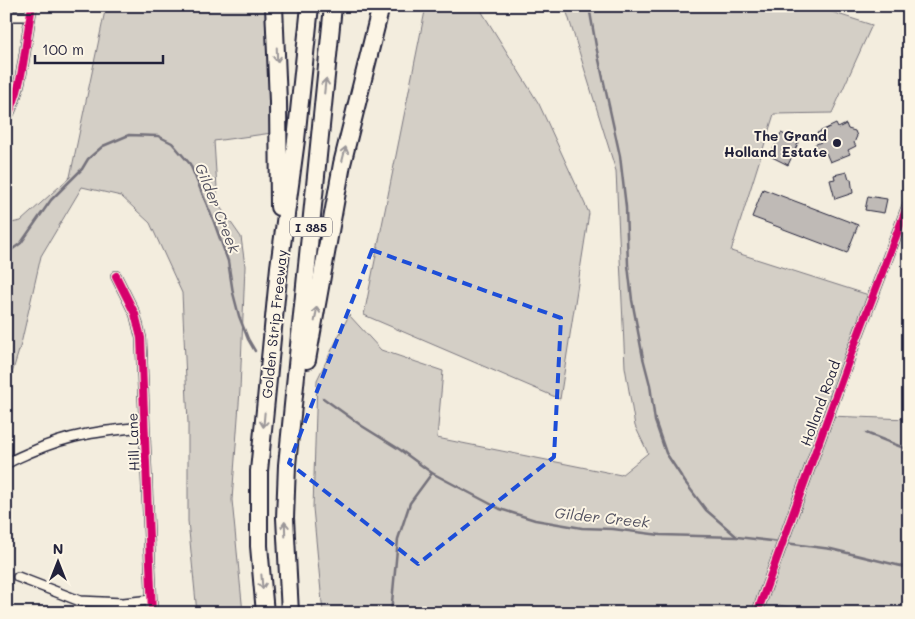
<svg xmlns="http://www.w3.org/2000/svg" width="915" height="619" font-family="Mali,sans-serif">
<rect width="100%" height="100%" fill="#f3edde"/>
<filter id="ink" filterUnits="userSpaceOnUse"><feTurbulence type="fractalNoise" baseFrequency=".02" numOctaves="2"/><feDisplacementMap in="SourceGraphic" scale="10" xChannelSelector="R" yChannelSelector="G"/><feConvolveMatrix kernelMatrix="1 2 1 2 8 2 1 2 1" color-interpolation-filters="sRGB"/></filter>
<g filter="url(#ink)">
<g fill="#d4cfc6" stroke="#7b7880">
<polygon points="106,6 267,6 272,133 214,141 218,204 241,237 245,266 240,390 232,500 243,613 197,613 188,521 188,423 182,293 150,223 121,196 82,187 41,256 21,344 6,393 6,224 21,221 70,177"/>
<polygon points="426,6 483,6 482,12 539,104 589,213 560,399 364,315"/>
<polygon points="565,6 813,6 872,25 832,113 774,114 731,251 875,297 829,416 909,419 909,613 819,613 779,605 776,613 323,613 313,508 317,380 349,315 381,350 443,371 437,438 621,475 648,453 635,426 625,367 616,171"/>
</g>
<g fill="none" stroke-linecap="round" stroke-linejoin="round">
<g stroke="#75727b" stroke-width="2.5">
<polyline points="588,6 590,12 596,46 620,156 626,207 628,265 632,300 643,358 650,385 655,421 666,453 685,482 706,510 736,536"/>
<polyline points="6,254 21,243 51,200 82,169 88,159 103,146 129,135 158,136 172,143 190,164 214,222 228,261 233,293 239,316 248,339 255,351"/>
<polyline points="323,398 362,426 399,449 432,473 500,509 535,520 582,528 613,529 660,535 737,537 780,542"/>
<polyline points="866,433 909,450"/>
<polyline points="785,543 831,549 909,568"/>
<polyline points="391,613 398,539 410,503 432,473"/>
</g>
</g>
<g fill="#bfbab6" stroke="#22223b">
<polygon points="836,124 838,128 846,124 848,129 855,131 857,136 854,143 856,146 848,150 850,154 830,162 826,153 820,156 814,145 821,142 817,133"/>
<polygon points="781,133 799,141 788,165 770,156"/>
<polygon points="847,172 849,179 851,179 853,193 835,199 830,180 835,179 834,175"/>
<polygon points="763,189 858,225 847,253 752,217"/>
<polygon points="868,196 887,199 884,213 865,210"/>
</g>
<g fill="none" stroke-linecap="round" stroke-linejoin="round">
<defs>
<g id="street">
<polyline points="6,16 30,16"/>
<path d="M6 119C24 87 25 42 32 6"/>
<polyline points="116,276 135,314 141,338 152,613"/>
<path d="M6 464C14 459 22 456 31 452 71 434 101 431 144 427"/>
<polyline points="18,577 80,601 123,603 151,600"/>
<polyline points="757,613 852,351 909,202"/>
</g>
<g id="highway">
<polyline points="274,6 278,102 279,207"/>
<polyline points="307,360 342,164 381,6"/>
<polyline points="265,613 259,546 259,471 279,267 296,140 310,6"/>
<polyline points="290,613 285,518 287,465 333,6"/>
</g>
</defs>
<use href="#street" stroke="#22223b" stroke-width="12"/>
<use href="#highway" stroke="#22223b" stroke-width="20"/>
<use href="#street" stroke="#fcf5e5" stroke-width="9"/>
<use href="#highway" stroke="#fcf5e5" stroke-width="16"/>
<defs>
<g id="cycleway">
<path d="M6 119C24 87 25 42 32 6"/>
<polyline points="116,276 135,314 141,338 152,613"/>
<polyline points="757,613 852,351 909,202"/>
</g>
</defs>
<use href="#cycleway" stroke="#fcf5e5" stroke-width="11"/>
<use href="#cycleway" stroke="#d6006c" stroke-width="8"/>
</g>
<defs><path id="oneway-shaft" d="M-6 0H5M1.5-3L5.5 0L1.5 3" fill="none" stroke-width="1.6" stroke-linecap="round" stroke-linejoin="round" transform="scale(1.25)"/></defs>
<g stroke="#9a9698">
<use href="#oneway-shaft" transform="translate(277 55) rotate(88)"/>
<use href="#oneway-shaft" transform="translate(325 86) rotate(-84)"/>
<use href="#oneway-shaft" transform="translate(344 154) rotate(-76)"/>
<use href="#oneway-shaft" transform="translate(316 314) rotate(-80)"/>
<use href="#oneway-shaft" transform="translate(264 420) rotate(95)"/>
<use href="#oneway-shaft" transform="translate(285 529) rotate(-92)"/>
<use href="#oneway-shaft" transform="translate(262 582) rotate(85)"/>
</g>
</g>
<path fill="none" stroke="#1d4ed8" stroke-width="4" stroke-dasharray="10 6" stroke-linejoin="round" d="M372 250 561 318 554 457 418 564 289 463Z"/>
<circle fill="#22223b" stroke="#fcf5e5" stroke-width="2" cx="837" cy="143" r="5"/>
<g text-anchor="middle" dominant-baseline="central" stroke-width="4" stroke-linejoin="round" paint-order="stroke">
<rect fill="#fcf5e5" stroke="#63616e" stroke-width="1" x="290" y="217.5" width="42" height="19" rx="4"/>
<g font-size="12" font-weight="bold" fill="#22223b">
<text x="311" y="227">I 385</text>
</g>
<g font-size="14" font-weight="bold" fill="#22223b" stroke="#fcf5e5" text-anchor="end">
<text x="827" y="135">The Grand<tspan x="827" dy="16">Holland Estate</tspan></text>
</g>
<g font-size="14" fill="#22223b" stroke="#fcf5e5">
<text transform="translate(274 324) rotate(-84)">Golden Strip Freeway</text>
<text transform="translate(820 403) rotate(-70)">Holland Road</text>
<text transform="translate(133 442) rotate(-92)">Hill Lane</text>
</g>
<g font-size="15" font-style="italic" fill="#525160" stroke="#fcf5e5">
<text transform="translate(218 208) rotate(68)">Gilder Creek</text>
<text transform="translate(602 517) rotate(6)">Gilder Creek</text>
</g>
</g>
<rect width="915" height="619" fill="none" stroke="#fcf5e5" stroke-width="25"/>
<rect x="12" y="12" width="890" height="594" fill="none" stroke="#22223b" stroke-width="2" filter="url(#ink)"/>
<g transform="translate(58 562)" stroke="#fcf5e5" stroke-width="4" paint-order="stroke">
<path d="M0-4L9 19L0 12L-9 19Z" fill="#22223b"/>
<text y="-8" font-size="14" font-weight="bold" text-anchor="middle" fill="#22223b">N</text>
</g>
<path d="M35 55v8h128v-8" fill="none" stroke="#22223b" stroke-width="2.5"/>
<text x="42" y="55" font-size="15" fill="#22223b" stroke="#fcf5e5" stroke-width="4" paint-order="stroke">100 m</text>
</svg>
